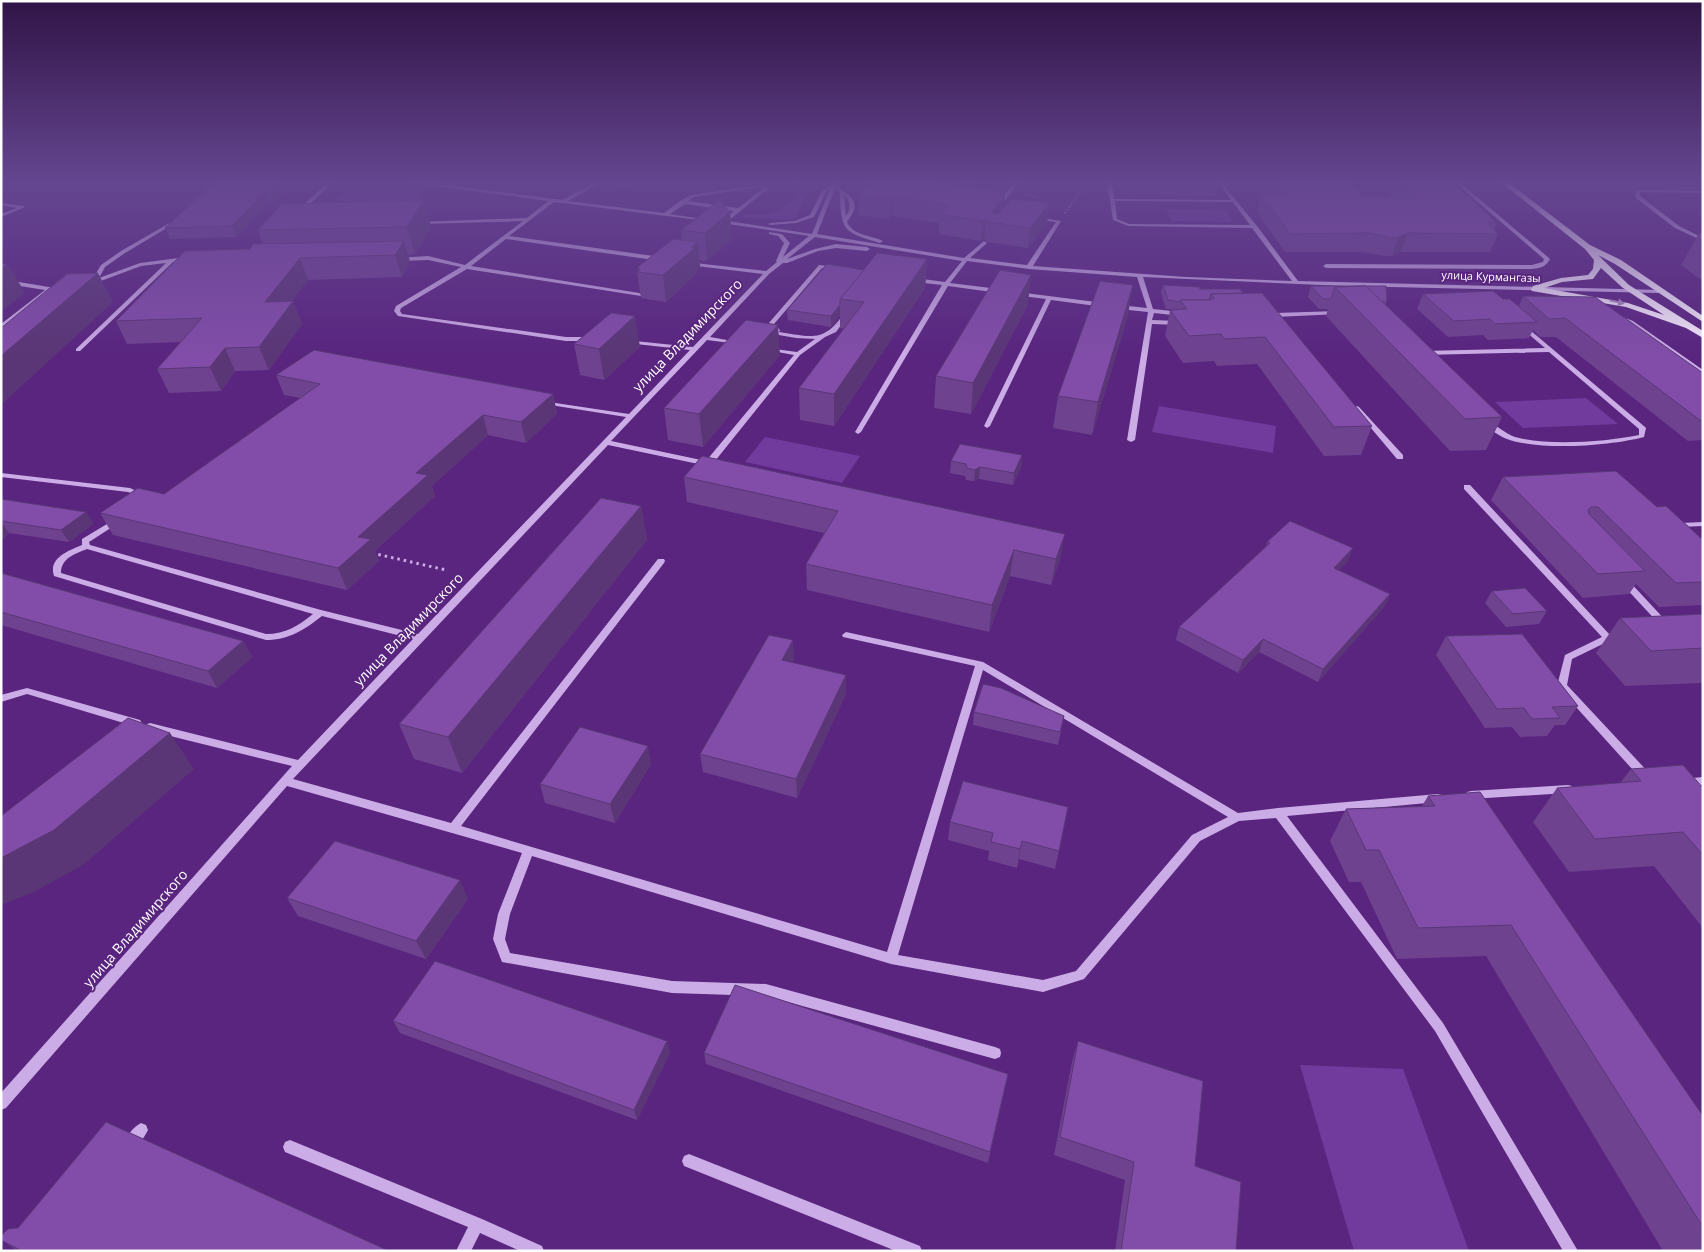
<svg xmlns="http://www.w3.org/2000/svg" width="1704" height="1252" font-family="'Open Sans',sans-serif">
<rect width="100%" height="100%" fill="#59257f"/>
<g fill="#713a9d">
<path d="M813 183H817L813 190 806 194 795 218 791 220 740 217C749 212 761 216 771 213 784 210 802 192 813 183Z"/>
<polygon points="359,187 423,195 400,208 334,200"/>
<polygon points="1166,209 1226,210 1233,222 1172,221"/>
<polygon points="1586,398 1618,424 1523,428 1495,402"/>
<polygon points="1159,406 1276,426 1273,453 1152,432"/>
<polygon points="765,437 860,456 842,483 745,462"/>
<polygon points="1300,1065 1403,1069 1469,1251 1354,1251"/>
</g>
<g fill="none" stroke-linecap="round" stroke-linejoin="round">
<g stroke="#ccace6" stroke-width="2" stroke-dasharray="1 2.5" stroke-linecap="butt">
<polyline points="793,183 805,180"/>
<polyline points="1025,194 1039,198"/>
<polyline points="1065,213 1086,184 1081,183"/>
</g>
<polyline stroke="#ccace6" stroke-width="3" stroke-dasharray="2.5 4" stroke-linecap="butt" points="372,553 446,570"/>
<g fill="#ccace6" fill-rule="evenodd">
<polygon points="330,180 335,180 303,211 299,211 299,209"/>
<path d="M392 180H407L562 200 593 184 595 185V186L568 201 664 213 680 201 691 195 760 185 769 188 728 221 812 234 830 189 826 192 814 217 796 223 770 225 768 224 770 223 795 221 810 215 822 191 832 184 834 180H838L836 185C851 198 863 201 847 222 853 236 871 235 883 241L880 243C843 232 841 231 840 192L835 188 817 234 964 258 984 241 987 243 986 244 970 258 1027 265 1056 222 1034 219V218L1036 217 1061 221 1033 266 1186 277 1292 281 1252 228 1128 226 1113 220 1107 180 1131 181 1129 182 1112 181 1114 199 1231 200 1219 183 1205 181H1220L1257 226 1298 281 1661 290 1662 291 1659 293 1344 286 1143 277 1153 309 1181 312 1184 314 1181 316 1154 313 1152 320 1178 321 1181 323 1178 325 1152 324 1135 440 1131 442 1127 440 1148 312 1119 309 1116 307 1119 305 1147 308 1137 277 1029 269 967 261 950 283 999 289 1002 291 999 293 948 286 861 432 858 434 855 432 942 285 915 282 912 280 915 278 945 282 962 261 815 237 787 259 815 249 836 244 867 247 870 249 867 251 836 248 818 251 787 263H783L769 274 710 337 738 342V344L707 340 611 441 706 461 794 355 767 350V348L797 352 815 339 796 338 773 334 772 332 774 330 768 324 819 265 838 267V269L836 270 822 268 774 324 780 330 779 332C813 337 824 343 845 312L847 311 850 313 836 332 825 337 800 355 711 466H708L608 445 293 779 451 823 658 559H664L665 561 664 563 461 826 887 952 975 666 843 637 842 635 846 632 983 662 1238 813 1278 808 1438 794 1442 795 1443 798 1442 801 1438 802 1287 816 1443 1023 1578 1251H1563L1435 1031 1276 818 1239 821 1200 841 1084 979 1043 992 891 964 532 856 510 914 505 939 510 953 672 981 766 984 995 1047 1000 1049 1001 1053 1000 1057 995 1059 766 996 672 993 502 962 493 939 498 914 522 853 287 786 6 1108 1 1110V1093L292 766 150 731 147 730 145 727 147 724 150 723 298 760 413 639 322 616C304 630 289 640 266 640L54 576C48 558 68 551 82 545V539L117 518H120L121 520 120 522 89 542 90 545 321 610 418 634 626 417 544 404 542 403V401L629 414 690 350 627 343 624 341 625 340 693 347 763 274 688 265 685 263 686 262 766 271 777 262 776 261 784 243 778 236 769 234V232L782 234 790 243 783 257 809 236 721 223 718 222V220H723L734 211 685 204 670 214 709 220 707 221 554 202 509 236 661 257 664 259 661 261 506 239 471 266 639 293 641 294V296L467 269 401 308 400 311 402 314 566 337H592L595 339 592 341H566L398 316 394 311 396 306 461 267 428 260 399 261 397 260V258L428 256 465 265 523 221 419 224H417V222L527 218 548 201ZM760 187 764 188 738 208 688 201 694 197ZM844 195C851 201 851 209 846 216ZM1115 201 1233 202 1250 225 1129 224 1117 219ZM87 549 313 614C298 626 286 634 266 634L61 573C61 558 75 554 87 549ZM983 670 1228 817 1192 835 1076 971 1043 980 898 955Z"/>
<polygon points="968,180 973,180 963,194 959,194 959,193"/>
<polygon points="1016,180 1021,180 1003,203 1004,206 1000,206 998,203"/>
<path d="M1452 180H1457L1549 258 1550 259C1546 267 1540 268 1532 269L1326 268 1323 266 1326 264 1532 265 1543 262 1544 259Z"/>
<polygon points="1635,190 1703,191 1703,193 1640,192 1640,196 1679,226 1703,238 1703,241 1675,228 1636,198"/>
<polygon points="1,203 23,206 25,207 1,217 1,214 17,208 1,205"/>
<polygon points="173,221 177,222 125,253 105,267 99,278 140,263 186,257 188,258 188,260 173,262 80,351 76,351 76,349 166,263 141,266 90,285 88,284 88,282 92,280 101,265 121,251"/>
<polygon points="1,279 49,287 60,286 63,288 60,290 50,291 1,329 1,324 45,290 1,283"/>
<polygon points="1017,292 1104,303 1107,305 1104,307 1051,300 990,426 987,428 984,426 1046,299 1015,295 1014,294"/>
<polygon points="1338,311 1341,313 1340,314 1275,317 1272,315 1275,313"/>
<polygon points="1620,316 1633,321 1703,370 1703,375 1629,323 1618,319 1618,317"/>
<path d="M1520 325H1524L1645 427 1646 428 1644 437C1610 446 1540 451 1507 439 1499 436 1491 430 1485 424V422C1493 421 1505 434 1515 437 1547 446 1606 442 1639 435V429L1549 352 1423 355 1420 353 1423 351 1545 348 1520 327Z"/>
<polygon points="1357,406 1359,407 1403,455 1403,459 1397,459 1355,409 1355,407"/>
<polygon points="1,473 130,488 145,495 141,497 128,492 1,477"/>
<polygon points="1464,485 1470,485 1610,635 1618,636 1619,638 1618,640 1609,641 1572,659 1567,685 1650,774 1651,777 1650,780 1646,781 1642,780 1557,686 1565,655 1602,637 1464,489"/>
<polygon points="1703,522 1703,526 1681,527 1677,525 1681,523"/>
<polygon points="1625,579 1628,580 1668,623 1669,625 1668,627 1662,627 1622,584 1621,582"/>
<polygon points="27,688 140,720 142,723 140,726 137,727 27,694 1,702 1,695"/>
<polygon points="1703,777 1703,785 1686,786 1682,785 1681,782 1682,779"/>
<polygon points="1568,785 1572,786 1573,789 1572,792 1568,793 1471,799 1467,798 1466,795 1467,792 1471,791"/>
<path d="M141 1123 146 1125 148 1130C144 1138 137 1148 129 1152L124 1150 122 1145C126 1137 133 1127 141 1123Z"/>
<polygon points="290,1140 482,1219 542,1246 544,1251 520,1251 480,1233 471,1251 456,1251 468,1227 285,1152 283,1147 285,1142"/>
<polygon points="689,1154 920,1246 922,1251 896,1251 684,1166 682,1161 684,1156"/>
</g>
<path fill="#f7edfd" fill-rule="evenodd" d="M1498 180H1505L1590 245 1621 260 1703 316V322L1615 264 1598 255 1629 285 1703 331V338L1686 328 1626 307 1532 291 1531 289 1533 286 1561 278 1588 275 1593 269 1594 260 1585 249ZM1601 268 1623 288 1664 315 1628 303 1544 288 1562 282 1593 279Z"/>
</g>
<g fill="#6f4290">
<polygon points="216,180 290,185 274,202 270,202 237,237 170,239 165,228"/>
<polygon points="569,180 746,180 725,181 720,185 676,191 668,189 658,191 645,189 642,191 596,184 594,182 590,183"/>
<polygon points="855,180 961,180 957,184 1004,207 1047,223 1028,248 988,242 984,239 981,241 939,234 939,223 893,216 889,219 859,215 859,196 866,186 855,184"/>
<polygon points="1042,180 1085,180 1077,192 1041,191"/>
<polygon points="1118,180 1219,180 1215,196 1121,193 1118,183"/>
<polygon points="1257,180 1348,180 1363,196 1391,196 1376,180 1450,180 1497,223 1494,230 1498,234 1490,252 1401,252 1392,256 1385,256 1363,252 1285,252 1257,212 1261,194 1267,194"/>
<polygon points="1700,180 1703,180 1703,186 1698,183"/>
<polygon points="719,200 732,239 707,261 700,260 700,267 697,270 697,273 666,302 641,298 637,272 639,271 638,267 682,240 681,230"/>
<polygon points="282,204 431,227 415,254 408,255 410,262 402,277 308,280 291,301 293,301 302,324 269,370 235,371 221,391 169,393 157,369 181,342 127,344 116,321 250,249 263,244 258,230"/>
<polygon points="1703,229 1703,281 1681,265 1697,237"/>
<polygon points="927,259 925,288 834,426 800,420 799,388 844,329 840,328 840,315 831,327 788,320 787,310 864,270"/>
<polygon points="1163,285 1243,293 1372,426 1361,455 1324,456 1257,364 1217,366 1214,361 1183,363 1165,336 1170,310 1174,309 1166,309 1161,293"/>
<polygon points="1311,286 1386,286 1387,302 1385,305 1502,417 1486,450 1450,451 1326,316 1328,309 1319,309 1308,297"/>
<polygon points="1423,294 1503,299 1519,306 1523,296 1703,373 1703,440 1688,441 1556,337 1540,337 1533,330 1529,338 1488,340 1483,335 1448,337 1417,309"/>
<polygon points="1028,304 971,414 934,408 936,376"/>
<polygon points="1128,315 1092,435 1053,428 1058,396"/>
<polygon points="574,344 640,347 604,380 580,375"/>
<polygon points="780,355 703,447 668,440 664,408"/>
<polygon points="276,375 553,394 557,414 526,443 488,435 432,486 435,496 375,551 379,561 347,590 113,535 100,513 164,494 300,398 284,395"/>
<polygon points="1022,455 1021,467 1013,485 979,479 974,481 966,480 965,476 950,473 951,461"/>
<polygon points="684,477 1060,560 1051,585 1010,576 989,632 807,590 806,564 824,533 687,502"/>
<polygon points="1503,477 1657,507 1703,540 1703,605 1659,607 1636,584 1629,594 1583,598 1491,500"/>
<polygon points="1,499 86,512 93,524 69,542 9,533 1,541"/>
<polygon points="641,506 647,540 462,773 414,759 399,724"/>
<polygon points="1267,542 1348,561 1338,570 1390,594 1385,606 1318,682 1259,652 1238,673 1176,640 1179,627 1266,547"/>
<polygon points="1,573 243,641 252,657 217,688 1,625"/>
<polygon points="1492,591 1547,611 1539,624 1506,627 1485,603"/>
<polygon points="1703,614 1703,683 1625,686 1596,653 1620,618"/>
<polygon points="1446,636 1578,706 1565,725 1555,725 1547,736 1520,737 1512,727 1485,728 1436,655"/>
<polygon points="794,659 792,663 846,694 797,798 703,772 700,754"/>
<polygon points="974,712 1064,716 1058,745 973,725"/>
<polygon points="651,764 615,823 545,803 540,784"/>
<polygon points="1631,769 1703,788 1703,928 1654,866 1569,872 1533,822 1557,788 1620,783"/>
<polygon points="1428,796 1703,1116 1703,1251 1663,1251 1486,956 1397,959 1361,882 1349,882 1330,841 1346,809 1422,806"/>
<polygon points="1068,807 1055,869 1019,859 1017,868 988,860 989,851 948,840 950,822"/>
<polygon points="287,898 468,899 426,959 298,916"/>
<polygon points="393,1021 667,1041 670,1053 637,1120 400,1033"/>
<polygon points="1078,1041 1195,1166 1236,1251 1115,1251 1125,1180 1054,1155 1072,1062"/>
<polygon points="704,1053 1008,1074 988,1163 706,1064"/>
<polygon points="1,1240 389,1251 18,1251"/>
</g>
<g fill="#5a3676">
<polygon points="280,180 288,180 290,185 274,202 270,191"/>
<polygon points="590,180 594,180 594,182 590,183"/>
<polygon points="640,180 644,180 645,189 642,191"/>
<polygon points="656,180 667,180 668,189 658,191"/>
<polygon points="675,180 725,180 725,181 720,185 676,191"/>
<polygon points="943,180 961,180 940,201 941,182"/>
<polygon points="1078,180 1085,180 1077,192"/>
<polygon points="266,191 270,202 237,237 232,226"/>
<polygon points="1005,195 1004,214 997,223 992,212"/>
<polygon points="894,196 893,216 889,219 890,200"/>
<polygon points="424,200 431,227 415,254 407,227"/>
<polygon points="1,201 7,210 1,212"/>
<polygon points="1050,203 1047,223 1028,248 1030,228"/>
<polygon points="730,212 732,239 707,261 705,233"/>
<polygon points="986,219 984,239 981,241 983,221"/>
<polygon points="1408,233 1401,252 1392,256 1399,237"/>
<polygon points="404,241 410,262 402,277 395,255"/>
<polygon points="698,242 700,267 697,270 697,273 666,302 663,275"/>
<polygon points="300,258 308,280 274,325 265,302"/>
<polygon points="927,259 925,288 834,426 834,394"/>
<polygon points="8,264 25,293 1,312 1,269"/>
<polygon points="98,273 113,302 1,405 1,356"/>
<polygon points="1031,275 1028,304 971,414 973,383"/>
<polygon points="1133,285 1128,315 1092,435 1098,402"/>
<polygon points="293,301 302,324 269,370 259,347"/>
<polygon points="840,305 840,315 831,327 831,316"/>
<polygon points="635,316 640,347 604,380 599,349"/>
<polygon points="778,325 780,355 703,447 699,414"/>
<polygon points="225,348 235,371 221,391 210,367"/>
<polygon points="553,394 557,414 526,443 521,422"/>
<polygon points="483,415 488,435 432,486 435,496 375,551 379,561 347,590 338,568 358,537 416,473"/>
<polygon points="1022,455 1021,467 1013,485 1014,473"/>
<polygon points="980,467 979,479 974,481 975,470"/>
<polygon points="641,506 647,540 462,773 448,737"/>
<polygon points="86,512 93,524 69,542 61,530"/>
<polygon points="1,522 9,533 1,541"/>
<polygon points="1065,534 1060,560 1051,585 1056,559"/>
<polygon points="1353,548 1348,561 1329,580 1334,568"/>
<polygon points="1014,550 1010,576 989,632 992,605"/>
<polygon points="1390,594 1385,606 1318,682 1323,669"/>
<polygon points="1263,639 1259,652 1238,673 1243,660"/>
<polygon points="793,640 794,659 783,679 782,660"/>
<polygon points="243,641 252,657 217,688 208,671"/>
<polygon points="846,675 846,694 797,798 796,779"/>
<polygon points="170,733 194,769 83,865 34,892 1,905 1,858"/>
<polygon points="648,746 651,764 615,823 610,804"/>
<polygon points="1022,841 1019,859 1017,868 1020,849"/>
<polygon points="460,880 468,899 426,959 416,941"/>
<polygon points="667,1041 670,1053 637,1120 634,1110"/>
</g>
<g fill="#814da8" stroke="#5a3676">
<polygon points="216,180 280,180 270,191 266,191 232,226 165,228"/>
<polygon points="869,180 943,180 941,182 1002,191 1005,195 992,212 997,215 1012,199 1050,203 1030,228 990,222 986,219 983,221 940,214 949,205 894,196 890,200 859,196"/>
<polygon points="1274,180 1348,180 1363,196 1415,197 1398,180 1450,180 1497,223 1488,222 1498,234 1408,233 1399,237 1392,238 1370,233 1290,234 1261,194 1285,195"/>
<polygon points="424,200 407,227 258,230 282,204"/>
<polygon points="719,200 730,212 705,233 681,230"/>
<polygon points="1703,229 1703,242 1697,237"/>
<polygon points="673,239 698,242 692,247 695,248 663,275 637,272 640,270 638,267"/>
<polygon points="404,241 395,255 300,258 265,302 293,301 259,347 225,348 210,367 157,369 202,318 116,321 185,251 250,249 253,244"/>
<polygon points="877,253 927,259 834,394 799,388 864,302 840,299"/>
<polygon points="1,264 8,264 1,269"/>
<polygon points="827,264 864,270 840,299 840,305 831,316 787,310"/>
<polygon points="1000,270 1031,275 973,383 936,376"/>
<polygon points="98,273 1,356 1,328 67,274"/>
<polygon points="1100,281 1133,285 1098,402 1058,396"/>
<polygon points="1163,285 1199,287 1200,289 1240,289 1243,293 1211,294 1209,300 1180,300 1180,302 1168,300"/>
<polygon points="1311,286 1386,286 1387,302 1381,301 1366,286 1335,287 1331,299 1323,299"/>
<polygon points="1366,286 1502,417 1465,419 1335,287"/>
<polygon points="1493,291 1503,299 1510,299 1537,322 1495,324 1490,319 1454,321 1423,294"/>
<polygon points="1262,293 1372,426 1334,427 1265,337 1224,339 1221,334 1189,336 1170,310 1187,309 1180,300 1210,300 1214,298 1211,294"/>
<polygon points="1523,296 1595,297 1703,373 1703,421 1701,421 1565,318 1549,319"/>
<polygon points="611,313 635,316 599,349 574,344"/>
<polygon points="746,320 778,325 699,414 664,408"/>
<polygon points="314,350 553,394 521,422 483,415 416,473 428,475 358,537 371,539 338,568 100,513 138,488 164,494 320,384 276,375"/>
<polygon points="960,444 1022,455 1014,473 980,467 975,470 967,468 966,464 951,461"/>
<polygon points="702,456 1065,534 1056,559 1014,550 992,605 806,564 838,511 684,477"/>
<polygon points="1616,471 1657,507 1666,506 1703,540 1703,582 1676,583 1598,507 1591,507 1588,510 1589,514 1645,571 1598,574 1503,477"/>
<polygon points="601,498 641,506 448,737 399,724"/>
<polygon points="1,499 86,512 61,530 1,521"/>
<polygon points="1290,521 1353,548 1334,568 1390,594 1323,669 1263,639 1243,660 1179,627 1270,543 1267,542"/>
<polygon points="1,573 243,641 208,671 1,612"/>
<polygon points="1525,588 1547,611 1513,614 1492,591"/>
<polygon points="1703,614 1703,648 1651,651 1620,618"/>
<polygon points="1522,634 1578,706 1552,707 1560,718 1532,719 1524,708 1497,709 1446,636"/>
<polygon points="769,635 793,640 782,660 846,675 796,779 700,754"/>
<polygon points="983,684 1001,688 1064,716 1060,732 974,712"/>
<polygon points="128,718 170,733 54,830 1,858 1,816"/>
<polygon points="580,727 648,746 610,804 540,784"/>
<polygon points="1683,765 1703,788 1703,855 1683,832 1595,839 1557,788 1641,781 1631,769"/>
<polygon points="963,781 1068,807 1059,851 1022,841 1020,849 991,842 993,833 950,822"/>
<polygon points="1480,792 1703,1116 1703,1227 1511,925 1418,928 1379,850 1366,850 1346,809 1435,806 1428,796"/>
<polygon points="335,841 460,880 416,941 287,898"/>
<polygon points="435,961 667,1041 634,1110 393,1021"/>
<polygon points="735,985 1008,1074 990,1152 704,1053"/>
<polygon points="1078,1041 1203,1081 1195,1166 1241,1182 1236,1251 1121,1251 1134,1162 1060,1137"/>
<polygon points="106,1122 389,1251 22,1251 1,1240 1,1236 8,1229 18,1228"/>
</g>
<defs><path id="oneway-solid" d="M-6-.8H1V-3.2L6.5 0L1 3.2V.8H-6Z" transform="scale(1.25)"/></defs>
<use fill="#a889be" href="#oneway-solid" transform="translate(1617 302) rotate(13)"/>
<linearGradient id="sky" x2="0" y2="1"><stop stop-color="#311446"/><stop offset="0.51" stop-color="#644690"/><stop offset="1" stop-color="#644690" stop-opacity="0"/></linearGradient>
<rect width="1704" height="356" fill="url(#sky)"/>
<g text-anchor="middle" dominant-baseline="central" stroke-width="4" stroke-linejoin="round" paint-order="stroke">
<g font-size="11" fill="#fff" stroke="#59257f">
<text transform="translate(1491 276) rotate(2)">улица Курмангазы</text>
</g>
<g font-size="14" fill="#fff" stroke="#59257f">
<text transform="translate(687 335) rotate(-46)">улица Владимирского</text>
<text transform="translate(408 629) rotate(-46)">улица Владимирского</text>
<text transform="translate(135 928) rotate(-49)">улица Владимирского</text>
</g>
</g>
<rect width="1704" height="1252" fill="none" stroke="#ffffff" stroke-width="5"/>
</svg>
